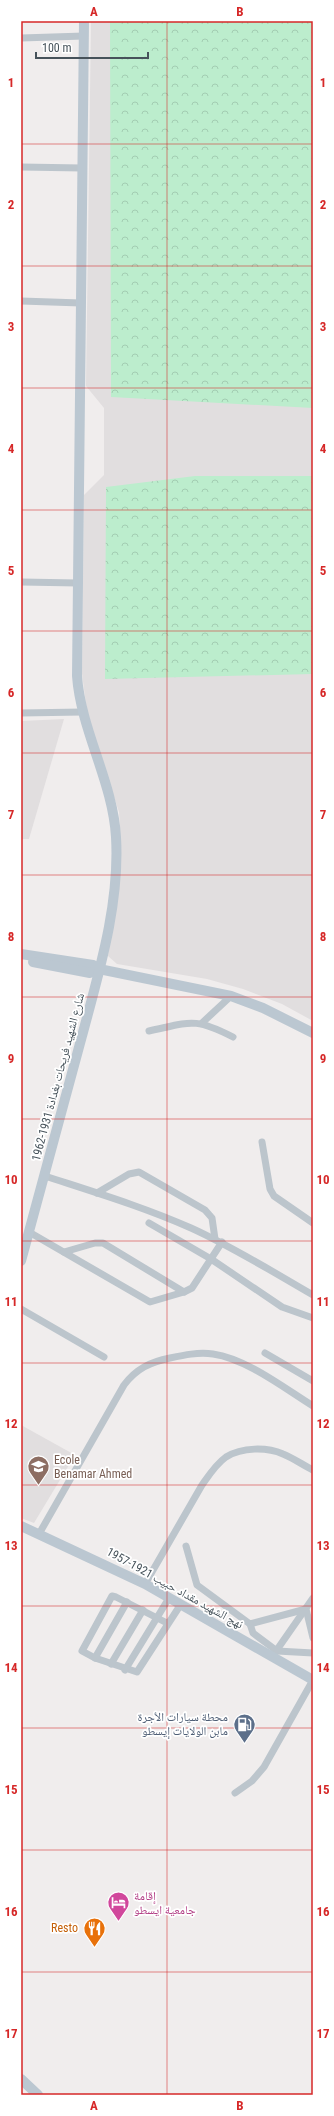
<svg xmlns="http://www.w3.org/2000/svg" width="334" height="2116" font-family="'Roboto Condensed','Noto Naskh Arabic',sans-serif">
<defs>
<pattern id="forest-crowns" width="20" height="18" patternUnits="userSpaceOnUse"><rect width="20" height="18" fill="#bcedcd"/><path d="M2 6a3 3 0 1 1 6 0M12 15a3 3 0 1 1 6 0" fill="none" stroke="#a3cdb2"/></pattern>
</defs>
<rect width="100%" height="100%" fill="#f0eded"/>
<g fill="#e1dedf">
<polygon points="91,21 313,21 313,1021 282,1004 243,989 207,979 117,964 108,956 120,827 119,812 88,719 82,674 84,495 104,475 104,408 86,386"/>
<polygon points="64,719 29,839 21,839 21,721"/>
<polygon points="21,1425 75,1455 34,1523 21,1518"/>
</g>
<g fill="url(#forest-crowns)">
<polygon points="110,21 313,21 313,408 111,397"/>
<polygon points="195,476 313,476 313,674 105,679 106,487"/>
</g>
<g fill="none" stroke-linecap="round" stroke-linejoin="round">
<g stroke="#bcc5cc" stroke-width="7">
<polyline points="21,38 84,36"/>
<polyline points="21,167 82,168"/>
<polyline points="21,301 81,303"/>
<polyline points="21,582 78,583"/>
<polyline points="21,713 82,712"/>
<polyline points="202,1023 231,996"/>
<path d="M149 1031C191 1022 194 1017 233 1037"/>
<polyline points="262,1142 270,1189 274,1196 313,1223"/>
<path d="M45 1176C94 1192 144 1207 191 1228 233 1247 273 1272 313 1295"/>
<polyline points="97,1193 129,1174 139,1172 205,1210 212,1218 215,1239"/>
<polyline points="149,1223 211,1259 282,1307 313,1318"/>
<polyline points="29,1232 150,1302 184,1292 192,1288 222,1242"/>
<polyline points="64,1252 95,1243 103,1243 184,1292"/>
<polyline points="21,1309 104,1357"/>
<polyline points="265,1353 313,1381"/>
<path d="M39 1534 124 1385C136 1369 150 1362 170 1358 184 1355 198 1352 213 1354 247 1359 284 1388 313 1406"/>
<polyline points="186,1546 197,1585 250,1624 306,1609 313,1638"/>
<path d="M145 1584 202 1485C209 1475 216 1464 226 1457 242 1447 267 1447 283 1454 293 1458 303 1465 313 1470"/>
<polyline points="167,1623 116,1597 112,1596 82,1651 95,1658 137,1672 181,1604"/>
<polyline points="250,1624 253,1633 277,1651 313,1653"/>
<polyline points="274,1654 313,1598"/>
<polyline points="95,1658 127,1602"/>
<polyline points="111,1664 143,1610"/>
<polyline points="125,1670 169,1598"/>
<polyline points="235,1793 252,1781 264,1767 313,1680"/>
</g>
<g stroke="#bbc7d1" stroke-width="10">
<polyline points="21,954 93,965 99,969 231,996 263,1008 313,1033"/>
<polyline points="33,962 90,973 99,969"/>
<path d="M21 1261C42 1186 62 1111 82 1036 99 972 120 904 116 837 113 782 81 731 77 676L84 21"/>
<polyline points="21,1526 145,1584 313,1680"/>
<polyline points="21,2079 38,2095"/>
</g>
</g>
<path fill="none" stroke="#d62828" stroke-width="1" stroke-opacity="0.55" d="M167 21V2095M21 144H313M21 266H313M21 388H313M21 510H313M21 631H313M21 753H313M21 875H313M21 997H313M21 1119H313M21 1241H313M21 1363H313M21 1485H313M21 1606H313M21 1728H313M21 1850H313M21 1972H313"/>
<defs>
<symbol id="school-pin" viewBox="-11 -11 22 30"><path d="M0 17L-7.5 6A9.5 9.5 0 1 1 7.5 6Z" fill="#8d6e63" stroke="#fff"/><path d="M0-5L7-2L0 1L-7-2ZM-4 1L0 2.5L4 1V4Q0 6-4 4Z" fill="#fff"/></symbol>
<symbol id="fuel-pin" viewBox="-11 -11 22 30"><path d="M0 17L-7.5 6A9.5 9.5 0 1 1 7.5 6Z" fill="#5c6f8a" stroke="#fff"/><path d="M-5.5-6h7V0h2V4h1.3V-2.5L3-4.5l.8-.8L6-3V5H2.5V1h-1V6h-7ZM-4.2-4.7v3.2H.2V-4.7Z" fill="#fff"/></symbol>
<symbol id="hotel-pin" viewBox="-11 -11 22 30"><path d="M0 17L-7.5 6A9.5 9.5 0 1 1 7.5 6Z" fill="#d1479c" stroke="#fff"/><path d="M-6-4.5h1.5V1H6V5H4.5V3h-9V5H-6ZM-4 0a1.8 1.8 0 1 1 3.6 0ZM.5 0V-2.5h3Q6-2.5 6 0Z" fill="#fff"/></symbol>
<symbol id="restaurant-pin" viewBox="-11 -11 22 30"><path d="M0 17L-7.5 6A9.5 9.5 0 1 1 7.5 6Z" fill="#e8710a" stroke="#fff"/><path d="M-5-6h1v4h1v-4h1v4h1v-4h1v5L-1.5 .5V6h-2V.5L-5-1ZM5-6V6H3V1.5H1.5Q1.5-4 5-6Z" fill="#fff"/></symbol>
</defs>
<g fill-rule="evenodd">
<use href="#school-pin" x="26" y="1454" width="25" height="34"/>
<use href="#fuel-pin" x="232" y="1712" width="25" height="34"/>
<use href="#hotel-pin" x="106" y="1890" width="25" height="34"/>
<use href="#restaurant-pin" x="82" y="1916" width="25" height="34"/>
</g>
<g text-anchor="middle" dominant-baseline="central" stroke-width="3.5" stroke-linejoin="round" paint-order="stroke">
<g font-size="12" fill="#46525a" stroke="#fff">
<text transform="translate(58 1077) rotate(-75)">شارع الشهيد فريحات بغدادة 1931-1962</text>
<text transform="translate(175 1588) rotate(29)">نهج الشهيد مقداد حبيب 1921-1957</text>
</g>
<g font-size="12" fill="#785e54" stroke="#fff" text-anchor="start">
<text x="54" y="1460">Ecole<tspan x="54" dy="14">Benamar Ahmed</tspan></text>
</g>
<g font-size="12" fill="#4e5e75" stroke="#fff" text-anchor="end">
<text x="228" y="1717">محطة سيارات الأجرة<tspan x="228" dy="14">مابن الولايات إيسطو</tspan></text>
</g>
<g font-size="12" fill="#b23c85" stroke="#fff" text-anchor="start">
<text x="134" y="1896">إقامة<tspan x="134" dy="14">جامعية ايسطو</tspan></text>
</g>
<g font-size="12" fill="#c56008" stroke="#fff" text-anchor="end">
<text x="78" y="1928">Resto</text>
</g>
</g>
<rect width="334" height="2116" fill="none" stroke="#ffffff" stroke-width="44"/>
<path d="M36 52v6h112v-6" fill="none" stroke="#46525a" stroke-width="2"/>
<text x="42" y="52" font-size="12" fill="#46525a" stroke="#ffffff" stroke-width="3" paint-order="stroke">100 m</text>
<rect x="22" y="22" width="290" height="2072" fill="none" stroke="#d62828" stroke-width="1.5"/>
<g font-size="13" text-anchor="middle" font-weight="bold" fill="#d62828">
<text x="94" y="16">A</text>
<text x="240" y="16">B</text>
<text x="11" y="87">1</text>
<text x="323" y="87">1</text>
<text x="11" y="209">2</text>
<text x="323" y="209">2</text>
<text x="11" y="331">3</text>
<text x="323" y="331">3</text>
<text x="11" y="453">4</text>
<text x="323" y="453">4</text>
<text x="11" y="575">5</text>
<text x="323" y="575">5</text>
<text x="11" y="697">6</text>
<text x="323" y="697">6</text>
<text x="11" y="819">7</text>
<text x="323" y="819">7</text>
<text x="11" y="941">8</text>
<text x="323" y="941">8</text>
<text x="11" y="1063">9</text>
<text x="323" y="1063">9</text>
<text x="11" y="1184">10</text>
<text x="323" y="1184">10</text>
<text x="11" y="1306">11</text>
<text x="323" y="1306">11</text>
<text x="11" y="1428">12</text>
<text x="323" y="1428">12</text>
<text x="11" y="1550">13</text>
<text x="323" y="1550">13</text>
<text x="11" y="1672">14</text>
<text x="323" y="1672">14</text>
<text x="11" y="1794">15</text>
<text x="323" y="1794">15</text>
<text x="11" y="1916">16</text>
<text x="323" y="1916">16</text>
<text x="11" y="2038">17</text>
<text x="323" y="2038">17</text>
<text x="94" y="2110">A</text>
<text x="240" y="2110">B</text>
</g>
</svg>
